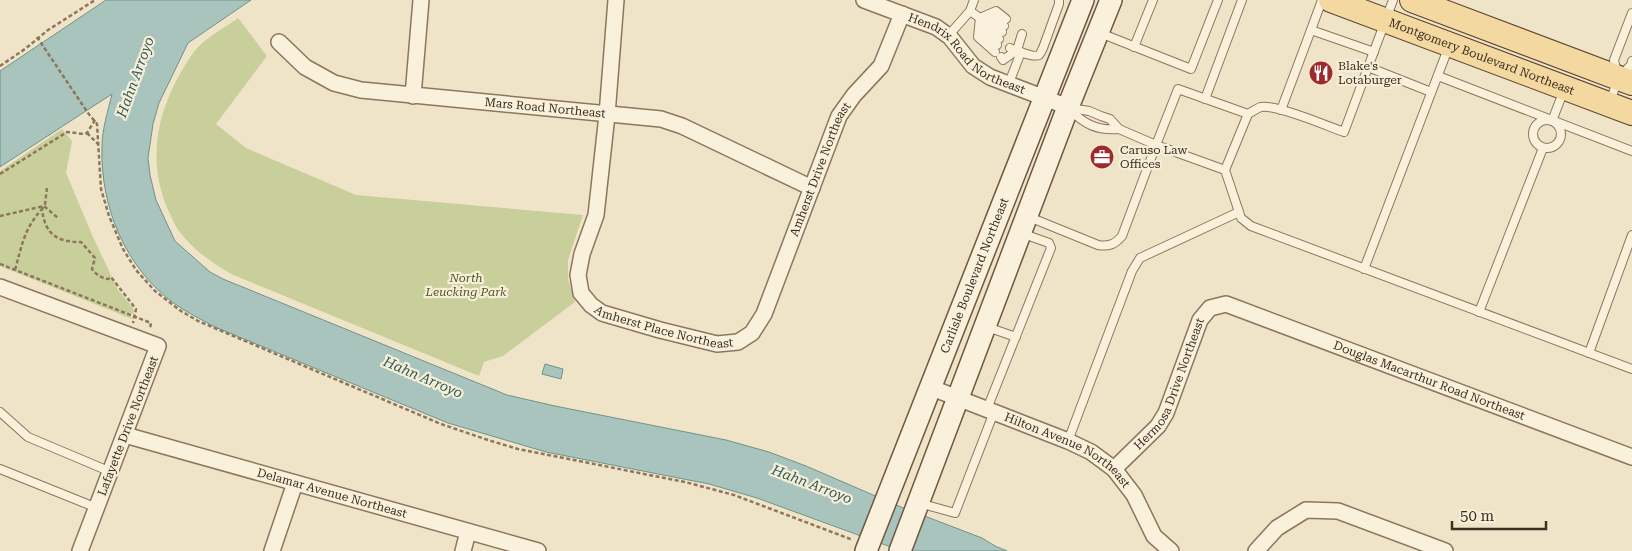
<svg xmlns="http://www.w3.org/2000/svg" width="1632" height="551" font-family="'Roboto Serif',serif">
<rect width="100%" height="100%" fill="#f0e4c8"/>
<g fill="#c9cf9b">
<path d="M238 18 267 56 216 124 246 148 356 195 583 215 568 260V279L575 302 503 356 484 362 479 376 231 274C211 262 193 250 179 231 175 226 173 220 170 214 147 166 155 117 181 72 187 62 192 53 201 44 212 34 226 27 238 18Z"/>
<polygon points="62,129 72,141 66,173 93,237 118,290 133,308 134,314 130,313 132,319 0,266 0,171"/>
</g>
<g fill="#a9c4bc" stroke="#6f938a">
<path d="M106 0H251L188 43 159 103 153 124 148 158 150 175 156 200 175 241 210 272 223 279 507 395 555 406 726 440 769 452 806 466 901 507 982 538 995 546 1007 551H902L757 498 709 484 546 452 448 423 215 327C202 320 188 313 175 304 126 269 100 207 102 147 102 129 108 111 112 94L0 167V71Z"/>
<polygon points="545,364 563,369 561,379 542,374"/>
</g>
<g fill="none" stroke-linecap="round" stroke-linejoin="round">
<defs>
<g id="service">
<polyline points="1322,0 1311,30 1374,52"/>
<polyline points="970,11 980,18 989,21 1002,32"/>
<polyline points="985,17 992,16 1004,26"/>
<polyline points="980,18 978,37 995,52"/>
<polyline points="980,18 996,11 1006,19"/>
<polyline points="981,19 999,39"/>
<polyline points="982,25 984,34 997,45"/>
<polyline points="1100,33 1191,69 1218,0"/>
<polyline points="948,36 970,11 974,0"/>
<polyline points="1134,47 1153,0"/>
<path d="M1010 48C1014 50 1034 58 1039 55 1040 54 1042 50 1043 48L1059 4V0"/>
<polyline points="1001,57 1003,60 1017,50 1022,34"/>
<polyline points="1368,67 1431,92"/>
<polyline points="1617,73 1614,60 1632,13"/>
<polyline points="1438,76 1632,151"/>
<polyline points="1009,83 1021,52"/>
<polyline points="1205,99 1242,0"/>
<polyline points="1610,103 1618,78 1631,65 1632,61"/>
<path d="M1069 109C1084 124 1097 131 1119 129"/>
<polyline points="1281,110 1311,30"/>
<path d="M1248 114 1225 170 1156 145 1178 89 1248 114C1252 112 1257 108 1261 107 1276 104 1327 126 1344 132L1393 0"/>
<circle cx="1547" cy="134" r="14"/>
<polyline points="1552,121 1564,90"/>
<polyline points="1225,170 1241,218 1251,226 1632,369"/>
<path d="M1029 217 1098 245C1109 247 1115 244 1122 236L1156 145 1119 129 1110 119 1101 116 1089 111 1070 108"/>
<polyline points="1364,269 1449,46"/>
<polyline points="1479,312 1543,148"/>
<polyline points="987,327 1016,337"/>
<polyline points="1589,353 1632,235"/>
<polyline points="987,409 1051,248 1049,243 1021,233"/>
<polyline points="0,412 28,437 111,472"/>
<polyline points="1068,441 1132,271 1140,258 1239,212"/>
<polyline points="0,469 97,508"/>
<polyline points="919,503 955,513 994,412"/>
</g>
<g id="minor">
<path id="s1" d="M616 0 607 115 596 215 582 254 578 275 581 293 591 305 602 313 660 330 717 344 738 342 752 333 764 314 839 116 854 95 881 66 902 14"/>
<path id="s2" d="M864 0 936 27 950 37 973 66 990 77 1068 107"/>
<path id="s3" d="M279 42 305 67 334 83 361 90 661 119 682 126 812 188"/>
<polyline points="413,96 421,0"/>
<polyline points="0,287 158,346 80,551"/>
<path id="s4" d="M932 388 1068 441 1091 452 1114 469 1134 495 1154 536 1171 551"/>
<path id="s5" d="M125 435 538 551"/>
<path id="s6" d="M1114 469 1158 426 1166 413 1200 320 1210 308 1226 304 1632 457"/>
<polyline points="272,551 295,483"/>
<polyline points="463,551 468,532"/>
<polyline points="1256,551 1277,528 1306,510 1338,511 1445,551"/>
</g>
<g id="secondary">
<path id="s7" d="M866 551 1083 0"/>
<polyline points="900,551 1068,107 1111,0"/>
</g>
<g id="primary">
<path id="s8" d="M1331 0 1632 113"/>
<polyline points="1412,0 1632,83"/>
</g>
</defs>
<use href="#service" stroke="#8d765c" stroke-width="10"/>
<use href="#minor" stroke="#8d765c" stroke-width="18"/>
<use href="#secondary" stroke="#6f573f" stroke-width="24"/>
<use href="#primary" stroke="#5b4430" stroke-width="26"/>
<g stroke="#8d765c" stroke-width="2.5" stroke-dasharray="4 2.5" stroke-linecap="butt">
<polyline points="37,37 88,113 97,124 101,189 109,216 123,249 136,270 155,291 181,311 198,321 441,424 488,440 518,449 685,482 734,495 853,540"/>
<polyline points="0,66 25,49 48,30 95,0"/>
<polyline points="87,133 98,144"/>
<path d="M0 174 67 132C74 132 81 135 87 133L95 120"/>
<path d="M47 188 45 204 42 209C45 234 56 242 81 242L95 258 92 269C97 275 101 278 108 279L111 277 136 309 133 323"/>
<polyline points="0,216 44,206 58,218"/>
<polyline points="0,264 151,323 150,329"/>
<path d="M15 270C22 245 24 229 42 209"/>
</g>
<use href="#service" stroke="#faf1dc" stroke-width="8"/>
<use href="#minor" stroke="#faf1dc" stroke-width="15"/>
<use href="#secondary" stroke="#faf1dc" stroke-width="21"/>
<use href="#primary" stroke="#f3d9a0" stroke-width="24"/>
</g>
<defs>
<symbol id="restaurant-disc" viewBox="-11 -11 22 22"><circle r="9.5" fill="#9e2a2b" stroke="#f7eed8"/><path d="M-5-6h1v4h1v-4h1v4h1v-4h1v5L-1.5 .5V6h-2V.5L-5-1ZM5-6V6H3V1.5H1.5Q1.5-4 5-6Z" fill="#fff"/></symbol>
<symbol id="office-disc" viewBox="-11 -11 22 22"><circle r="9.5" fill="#9e2a2b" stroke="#f7eed8"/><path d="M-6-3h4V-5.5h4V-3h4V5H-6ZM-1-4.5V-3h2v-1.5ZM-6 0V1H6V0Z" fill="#fff"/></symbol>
</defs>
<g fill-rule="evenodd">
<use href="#restaurant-disc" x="1307" y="59" width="28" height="28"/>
<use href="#office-disc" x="1088" y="143" width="28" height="28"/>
</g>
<g text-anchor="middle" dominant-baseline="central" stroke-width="4.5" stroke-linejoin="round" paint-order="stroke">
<g font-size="12" fill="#3d2e20" stroke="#f7eed8">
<text stroke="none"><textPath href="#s2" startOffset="118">Hendrix Road Northeast</textPath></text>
<text stroke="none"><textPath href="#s8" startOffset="161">Montgomery Boulevard Northeast</textPath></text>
<text stroke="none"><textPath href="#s3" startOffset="282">Mars Road Northeast</textPath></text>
<text stroke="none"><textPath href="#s1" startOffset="661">Amherst Drive Northeast</textPath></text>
<text stroke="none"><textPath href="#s7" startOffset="296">Carlisle Boulevard Northeast</textPath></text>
<text stroke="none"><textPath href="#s1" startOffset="390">Amherst Place Northeast</textPath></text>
<text stroke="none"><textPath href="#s6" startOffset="425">Douglas Macarthur Road Northeast</textPath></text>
<text stroke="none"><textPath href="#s6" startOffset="104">Hermosa Drive Northeast</textPath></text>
<text transform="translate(128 426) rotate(-69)">Lafayette Drive Northeast</text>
<text stroke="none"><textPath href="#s4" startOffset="150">Hilton Avenue Northeast</textPath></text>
<text stroke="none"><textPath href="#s5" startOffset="215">Delamar Avenue Northeast</textPath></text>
</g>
<g font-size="12" fill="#3d2e20" stroke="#f7eed8" text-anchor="start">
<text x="1338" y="66">Blake's<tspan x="1338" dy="14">Lotaburger</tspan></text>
<text x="1120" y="150">Caruso Law<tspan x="1120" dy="14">Offices</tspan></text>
</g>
<g font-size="12" font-style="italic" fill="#4d5a26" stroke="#f7eed8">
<text x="466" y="278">North<tspan x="466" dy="14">Leucking Park</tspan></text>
</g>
<g font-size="14" font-style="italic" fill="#2f5d5a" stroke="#f7eed8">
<text transform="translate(135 77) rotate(-70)">Hahn Arroyo</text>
<text transform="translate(423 377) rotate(23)">Hahn Arroyo</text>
<text transform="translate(812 484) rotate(21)">Hahn Arroyo</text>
</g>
</g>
<path d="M1452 521v8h94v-8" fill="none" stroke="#3d2e20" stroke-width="2.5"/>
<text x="1460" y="521" font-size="15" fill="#3d2e20" stroke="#f7eed8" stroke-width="4" paint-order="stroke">50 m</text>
</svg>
